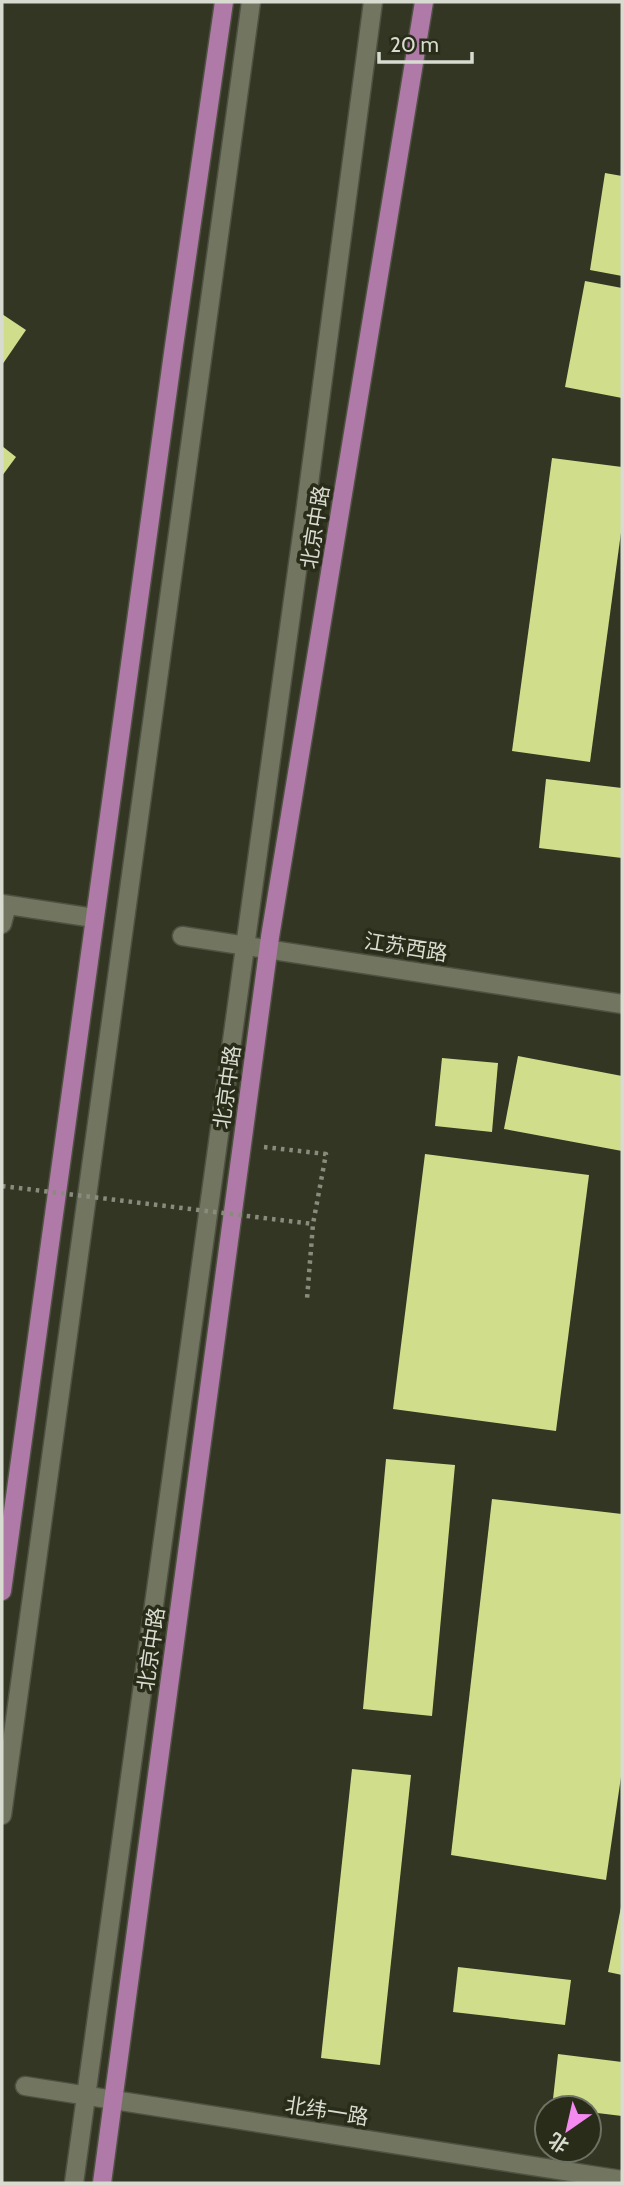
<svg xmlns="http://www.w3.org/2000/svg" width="624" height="2185" font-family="Cabin,'Noto Sans SC',sans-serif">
<rect width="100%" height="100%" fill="#323623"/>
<g fill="#d0de8c">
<polygon points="605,173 622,176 622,276 590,270"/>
<polygon points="585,281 622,288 622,398 565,387"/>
<polygon points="2,314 26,330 2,365"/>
<polygon points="2,446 16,457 2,476"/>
<polygon points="552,458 622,467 622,525 590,762 512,751"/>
<polygon points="546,779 622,788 622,858 539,848"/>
<polygon points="518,1056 622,1076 622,1151 504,1129"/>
<polygon points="442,1058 498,1063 492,1132 435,1126"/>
<polygon points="425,1154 589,1175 556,1431 393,1409"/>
<polygon points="386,1459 455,1465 432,1716 363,1709"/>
<polygon points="492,1499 622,1514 622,1770 606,1880 451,1855"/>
<polygon points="352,1769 411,1775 380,2065 321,2058"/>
<polygon points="621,1907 622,1907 622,1975 608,1972"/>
<polygon points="458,1967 571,1980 565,2025 453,2012"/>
<polygon points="558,2054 622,2062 622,2116 589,2112 589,2108 552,2108"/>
</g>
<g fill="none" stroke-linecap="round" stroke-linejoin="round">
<defs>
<g id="minor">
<polyline points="2,904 94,918"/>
<polyline points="2,924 7,905"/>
<polyline points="182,936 622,1004"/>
<polyline points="2,1815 251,2"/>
<polyline points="25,2086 622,2180"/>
<polyline points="74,2183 306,506 373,2"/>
</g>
<g id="major">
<polyline points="2,1591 174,346 224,2"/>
<polyline points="102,2183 270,937 424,2"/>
</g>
</defs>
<use href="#minor" stroke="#4f5242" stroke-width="21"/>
<use href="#major" stroke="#4f5242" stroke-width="21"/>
<polyline stroke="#898c7d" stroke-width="4.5" stroke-dasharray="3.5 5" stroke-linecap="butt" points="264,1147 326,1154 313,1224 307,1299"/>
<use href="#minor" stroke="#727661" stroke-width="18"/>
<use href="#major" stroke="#b07aa8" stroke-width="18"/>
<polyline stroke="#898c7d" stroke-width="4.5" stroke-dasharray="3.5 5" stroke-linecap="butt" points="2,1186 313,1224"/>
</g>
<g text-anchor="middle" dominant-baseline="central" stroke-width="7" stroke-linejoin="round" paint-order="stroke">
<g font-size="21" fill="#d8dbcf" stroke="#282c19">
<text transform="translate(315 527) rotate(-81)">北京中路</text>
<text transform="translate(406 947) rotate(9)">江苏西路</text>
<text transform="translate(227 1087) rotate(-82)">北京中路</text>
<text transform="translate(151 1649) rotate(-82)">北京中路</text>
<text transform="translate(327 2111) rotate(9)">北纬一路</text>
</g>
</g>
<rect width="624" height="2185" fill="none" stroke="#d8dbcf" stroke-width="7"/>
<g transform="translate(568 2129) rotate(214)"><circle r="33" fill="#282c19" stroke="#6e7262" stroke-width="2"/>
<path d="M0-5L12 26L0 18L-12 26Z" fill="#f489f0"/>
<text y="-10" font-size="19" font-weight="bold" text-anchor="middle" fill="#d8dbcf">北</text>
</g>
<path d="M379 52v10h93v-10" fill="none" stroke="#d8dbcf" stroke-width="3.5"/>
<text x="390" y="52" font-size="21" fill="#d8dbcf" stroke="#282c19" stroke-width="5" paint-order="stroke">20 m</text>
</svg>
